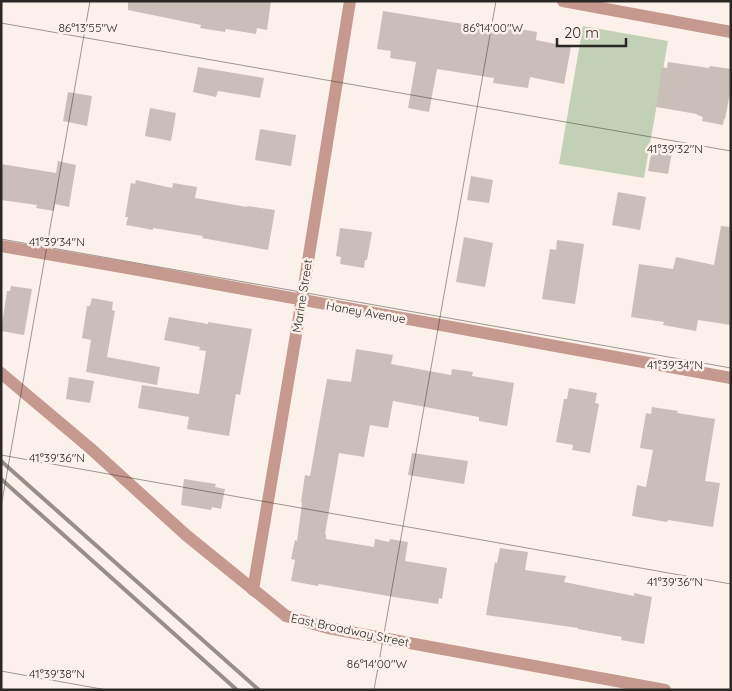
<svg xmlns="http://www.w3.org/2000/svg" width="732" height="691" font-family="Quicksand,sans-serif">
<rect width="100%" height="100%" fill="#fcf1ea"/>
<polygon fill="#c2d1b6" points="583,26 668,41 644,178 559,164"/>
<g fill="#c9bfb8">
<polygon points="128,1 271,1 267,30 257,28 256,34 226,29 225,32 200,28 201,25 128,10"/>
<polygon points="383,11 501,30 502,26 537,32 536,40 571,47 564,84 530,77 528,88 493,83 494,78 437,69 429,112 408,108 416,62 390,58 391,51 377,49"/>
<polygon points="668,62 709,68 710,66 731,69 731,88 725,119 724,119 723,125 702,121 703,117 697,115 697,114 656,107 662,67 667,68"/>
<polygon points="198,67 264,78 260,98 218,91 216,97 193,92"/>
<polygon points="68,92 92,96 87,126 63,121"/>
<polygon points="150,108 176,113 171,141 145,136"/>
<polygon points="260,129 296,135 291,166 255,160"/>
<polygon points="652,148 672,152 668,174 648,171"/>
<polygon points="58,161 76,165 69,207 55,204 54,211 36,208 37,205 1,200 1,164 56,173"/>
<polygon points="471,176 493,180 489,203 467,200"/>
<polygon points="136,180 172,188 173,183 197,187 195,198 247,207 247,206 275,210 268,250 202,238 203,236 153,228 153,230 126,225 128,217 125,217 131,183 135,184"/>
<polygon points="618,192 646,197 640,230 612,225"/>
<polygon points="721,226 731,227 731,325 698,320 696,331 663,325 664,322 631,317 639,264 673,269 676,257 714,265"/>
<polygon points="340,228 372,232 367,260 365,260 364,268 340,264 341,257 336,256"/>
<polygon points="464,237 493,243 485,287 456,282"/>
<polygon points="557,240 584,244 575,304 542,299 550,249 556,250"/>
<polygon points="11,286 32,289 24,335 1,331 7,291 10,291"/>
<polygon points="92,298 113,302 112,310 115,311 107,357 160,367 157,385 86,372 91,340 82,338 87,306 90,306"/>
<polygon points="169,317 208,324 208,322 252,329 240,395 236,394 229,436 187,429 189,417 138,408 142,385 199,394 206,351 199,350 200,347 164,340"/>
<polygon points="356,349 393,355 391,364 451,375 452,369 473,372 472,376 514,383 507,426 479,421 479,417 393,401 388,428 370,425 364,457 339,453 325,534 326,535 326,539 374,547 375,539 389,542 390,539 408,542 405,561 447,568 442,599 439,598 438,604 394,597 319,584 318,586 291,581 295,560 291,559 295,540 297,541 302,503 301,502 305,475 310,476 327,379 351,382"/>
<polygon points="69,377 94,381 90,403 66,399"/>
<polygon points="569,388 597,393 595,403 599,404 590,453 572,450 573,445 556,442 564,399 567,399"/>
<polygon points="652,407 678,411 677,413 715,419 705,481 720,483 713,527 668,520 667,522 632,516 637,485 646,487 653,450 640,448 646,413 651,414"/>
<polygon points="412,453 468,461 464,484 408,475"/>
<polygon points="184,479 216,484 215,487 225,489 221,509 212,507 211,510 181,505"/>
<polygon points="500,548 528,552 525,570 566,576 564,582 634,596 634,593 652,597 644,644 621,640 622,637 578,629 578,628 486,615 495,562 497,563"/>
</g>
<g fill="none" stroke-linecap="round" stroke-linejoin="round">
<g stroke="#c5998d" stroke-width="12">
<polyline points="563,1 731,32"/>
<polyline points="1,246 139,270 731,378"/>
<polyline points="1,373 90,448 186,535 286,616 328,628 665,690"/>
<polyline points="253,590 298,323 350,1"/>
</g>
<g stroke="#968e8a" stroke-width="4">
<polyline points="1,461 259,690"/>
<polyline points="1,479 237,690"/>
</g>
</g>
<path fill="none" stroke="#2b2725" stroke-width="1" stroke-opacity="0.45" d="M1 23 731 151M1 239 731 368M1 455 731 584M1 507 90 1M1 671 107 690M374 690 496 1"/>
<g text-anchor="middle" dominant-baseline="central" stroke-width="5" stroke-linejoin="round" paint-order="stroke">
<g font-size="12" fill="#2b2725" stroke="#fcf1ea">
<text transform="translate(302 296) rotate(-81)">Marine Street</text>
<text transform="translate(366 312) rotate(10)">Haney Avenue</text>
<text transform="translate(350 630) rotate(12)">East Broadway Street</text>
</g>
</g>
<g font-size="12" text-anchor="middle" fill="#2b2725" stroke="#fcf1ea" stroke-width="5" stroke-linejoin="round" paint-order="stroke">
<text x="88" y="32">86°13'55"W</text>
<text x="493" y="32">86°14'00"W</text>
<text x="675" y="153">41°39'32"N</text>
<text x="57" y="246">41°39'34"N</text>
<text x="675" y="369">41°39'34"N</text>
<text x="57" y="462">41°39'36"N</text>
<text x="675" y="586">41°39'36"N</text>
<text x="377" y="668">86°14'00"W</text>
<text x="57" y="678">41°39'38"N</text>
</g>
<rect width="732" height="691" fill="none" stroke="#2b2725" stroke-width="5"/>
<path d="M557 38v8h69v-8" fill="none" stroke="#2b2725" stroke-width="2.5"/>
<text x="564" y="38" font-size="15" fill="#2b2725" stroke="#fcf1ea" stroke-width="4" paint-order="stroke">20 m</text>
</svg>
